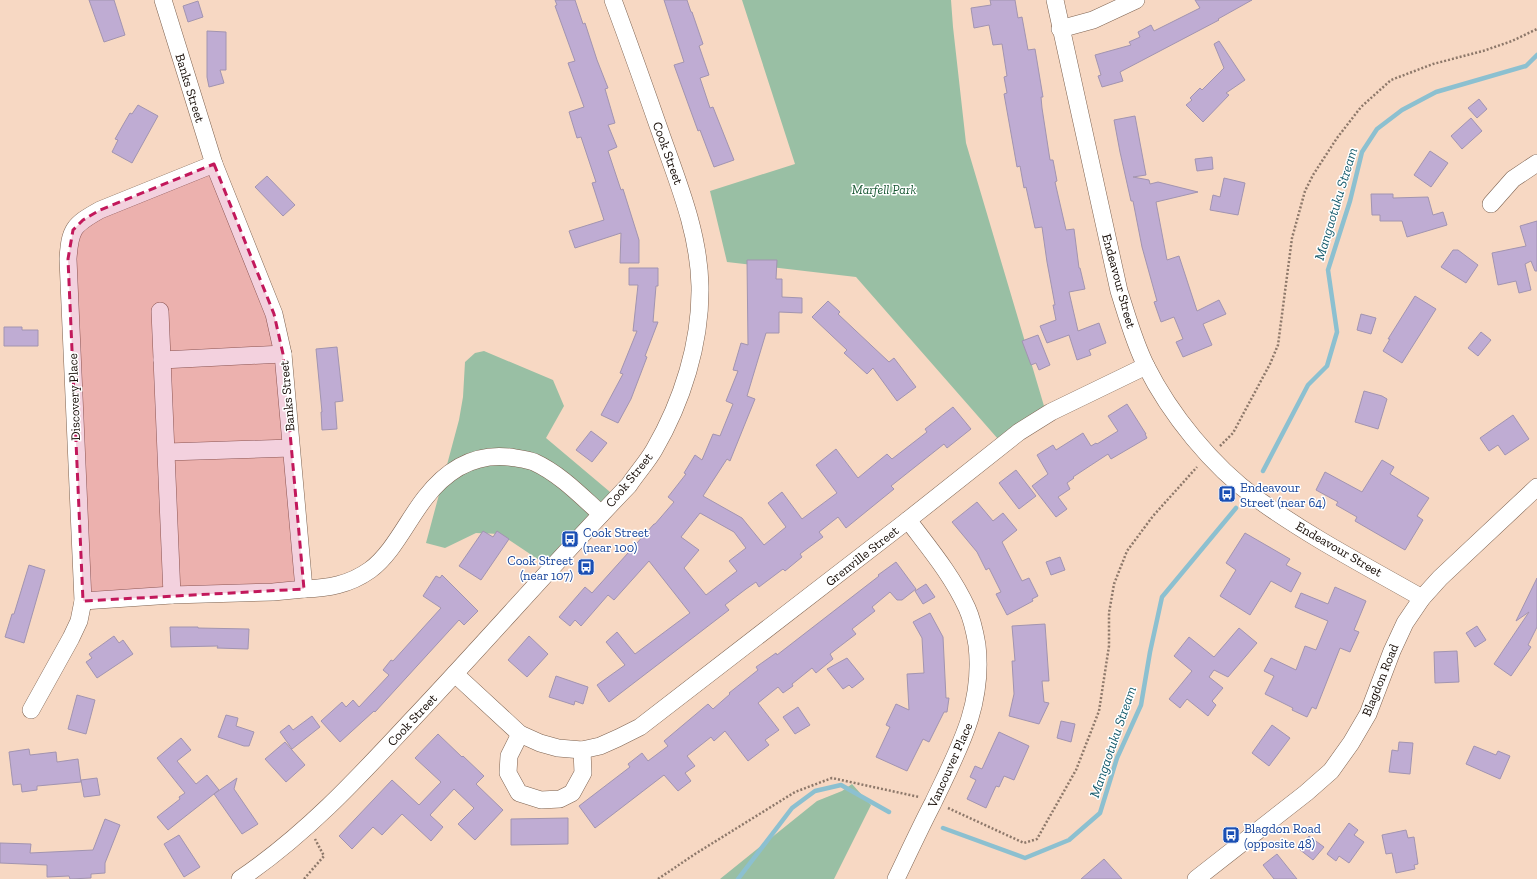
<svg xmlns="http://www.w3.org/2000/svg" width="1537" height="879" font-family="'Zilla Slab',serif">
<rect width="100%" height="100%" fill="#f7d8c3"/>
<g fill="#99bfa4">
<polygon points="742,0 951,0 953,27 966,143 1044,406 998,439 856,277 727,262 710,191 795,164"/>
<polygon points="484,351 553,380 564,406 546,438 616,497 554,570 500,534 476,533 445,548 426,543 459,420 463,397 465,362 475,353"/>
<polygon points="852,784 871,805 834,879 720,879 817,801 842,791"/>
</g>
<g fill="none" stroke-linecap="round" stroke-linejoin="round">
<g stroke="#8cc0d0" stroke-width="4.5">
<polyline points="1263,471 1308,385 1327,366 1337,332 1328,270 1350,201 1362,152 1377,129 1402,110 1436,92 1526,66 1537,55"/>
<polyline points="943,828 1025,858 1069,840 1100,813 1117,758 1141,705 1150,652 1162,597 1236,508"/>
<polyline points="738,879 792,808 815,791 841,785 889,812"/>
</g>
</g>
<g fill="#bfacd3" stroke="#a294b0" fill-rule="evenodd">
<polygon points="89,0 114,0 125,35 104,42"/>
<polygon points="555,0 575,0 583,24 585,23 597,60 608,88 605,89 615,123 608,125 617,147 608,151 621,190 623,189 639,240 639,263 620,263 621,233 575,248 569,231 604,220 592,183 596,182 581,137 577,138 569,112 584,107 568,63 575,61 555,6 557,5"/>
<polygon points="664,0 687,0 691,12 692,12 703,44 699,46 709,75 700,78 710,108 713,107 734,160 714,167 700,130 698,131 674,65 684,62"/>
<polygon points="990,0 1015,0 1018,18 1022,17 1028,50 1035,49 1043,97 1041,97 1042,108 1050,160 1053,160 1057,181 1055,182 1066,230 1074,229 1079,268 1080,268 1085,289 1069,292 1078,331 1099,323 1106,343 1089,350 1091,355 1077,360 1069,335 1047,343 1040,326 1056,320 1053,305 1055,305 1047,262 1042,227 1035,228 1026,187 1024,188 1020,166 1017,167 1004,94 1007,93 1004,77 1007,76 1002,44 993,45 989,25 974,28 971,8 991,5"/>
<polygon points="1195,0 1252,0 1218,19 1219,20 1120,72 1123,81 1102,87 1098,76 1101,75 1095,55 1131,45 1129,42 1140,37 1138,32 1151,25 1154,31 1200,8"/>
<polygon points="198,1 203,17 188,22 183,6"/>
<polygon points="207,31 226,32 226,70 220,70 224,83 209,87 207,77"/>
<polygon points="1219,41 1245,80 1226,93 1229,95 1203,122 1186,105 1192,100 1190,98 1200,88 1202,90 1224,68 1214,44"/>
<polygon points="1479,99 1487,109 1477,118 1468,108"/>
<polygon points="138,105 158,116 132,163 112,152 118,140 115,139 123,125 130,113 132,114"/>
<polygon points="1135,116 1146,175 1133,177 1149,180 1150,184 1158,182 1198,192 1156,202 1167,260 1179,256 1197,311 1219,300 1226,314 1203,324 1212,345 1183,357 1176,342 1183,339 1174,317 1161,322 1154,302 1157,301 1142,247 1133,201 1131,201 1120,152 1114,120"/>
<polygon points="1471,118 1482,131 1462,149 1451,136"/>
<polygon points="1430,151 1448,163 1431,187 1414,175"/>
<polygon points="1212,157 1213,169 1197,171 1195,159"/>
<polygon points="267,176 295,205 283,216 255,187"/>
<polygon points="1224,178 1245,183 1238,215 1210,210 1213,195 1220,197"/>
<polygon points="1371,194 1393,194 1393,198 1428,197 1433,215 1443,212 1447,225 1407,237 1402,221 1380,221 1380,215 1372,215"/>
<polygon points="1537,221 1537,271 1535,271 1531,261 1525,264 1531,290 1519,293 1516,281 1498,285 1492,253 1526,246 1520,226"/>
<polygon points="1453,250 1458,250 1478,265 1466,283 1441,267"/>
<path d="M747 260H777L776 279H782V297L802 298V313L779 312V333H766L747 396 755 399 730 461 727 459 703 496 742 518 764 545 786 527 768 503 782 492 802 519 837 493 816 465 836 449 858 478 887 454 892 459 927 432 925 429 953 407 971 429 947 448 944 444 891 486 894 489 846 528 838 517 819 532 823 537 800 554 802 557 785 571 783 569 759 587 756 582 746 589 725 605 729 610 609 702 597 685 625 665 606 642 617 632 635 654 690 613 649 561 614 600 608 595 581 626 575 620 570 626 559 617 585 587 592 593 654 524H655L674 502 668 497 686 474 684 473 695 455 702 460 713 434 720 436 733 404 726 401 738 371 733 370 741 343 748 345ZM700 513 734 532 746 548 729 561 737 571 706 595 684 568 699 550 681 537Z"/>
<polygon points="629,268 658,268 658,286 656,286 653,322 658,322 645,356 647,357 631,399 618,423 601,415 623,374 620,373 637,331 633,331 638,285 629,285"/>
<polygon points="1415,296 1436,309 1402,363 1383,351 1390,339 1388,339"/>
<polygon points="828,301 840,312 838,314 889,362 894,358 916,387 897,401 873,368 867,374 844,353 847,350 812,317"/>
<polygon points="1361,314 1376,318 1371,334 1357,330"/>
<polygon points="4,327 22,327 22,330 38,330 38,346 4,346"/>
<polygon points="1481,332 1491,340 1478,356 1468,348"/>
<polygon points="1038,335 1050,365 1039,370 1036,363 1031,365 1022,341"/>
<polygon points="337,347 343,401 335,402 337,429 322,430 321,412 322,412 316,349"/>
<polygon points="1364,391 1382,396 1387,399 1378,429 1355,422"/>
<polygon points="1127,404 1146,434 1145,434 1147,438 1111,459 1108,454 1073,477 1074,478 1067,483 1070,489 1058,497 1067,509 1056,517 1032,486 1048,474 1037,455 1053,445 1056,450 1083,433 1091,446 1096,443 1097,444 1118,431 1108,416"/>
<polygon points="1513,415 1529,439 1505,455 1498,445 1489,451 1480,438"/>
<polygon points="591,431 607,443 592,462 576,450"/>
<polygon points="1382,460 1394,467 1390,474 1429,498 1417,516 1423,520 1405,550 1355,521 1357,517 1336,505 1338,502 1316,490 1325,472 1362,492"/>
<polygon points="1016,470 1036,496 1019,509 999,483"/>
<polygon points="977,502 993,521 1003,513 1017,530 1002,542 1022,581 1029,578 1038,596 1032,599 1033,601 1007,615 996,594 1001,592 989,568 986,570 977,552 952,522"/>
<polygon points="483,531 493,537 497,531 509,539 481,580 459,566"/>
<polygon points="1245,533 1290,559 1286,565 1301,573 1291,592 1271,581 1250,615 1220,596 1236,570 1226,563"/>
<polygon points="1060,557 1065,570 1051,575 1046,562"/>
<polygon points="896,562 916,589 902,600 897,600 890,592 872,607 875,611 852,629 856,634 830,654 833,659 816,673 812,668 792,684 793,686 783,693 778,687 758,703 779,730 765,740 769,745 748,761 725,731 714,741 711,737 687,756 695,766 685,773 691,781 678,791 664,775 595,828 579,806 630,767 628,764 642,753 648,761 668,746 664,741 708,704 713,709 730,694 729,693 758,670 756,667 776,653 777,655 879,576 878,575"/>
<polygon points="29,565 45,570 24,643 5,637 12,614 14,614"/>
<polygon points="442,575 478,611 464,625 459,620 375,712 374,711 340,742 321,721 342,702 346,707 353,700 359,707 389,675 383,670 391,660 393,661 441,608 423,596 436,576 440,578"/>
<polygon points="1537,578 1537,627 1528,645 1531,647 1511,676 1494,664 1529,612 1516,621"/>
<polygon points="926,584 935,597 923,604 915,591"/>
<polygon points="1335,587 1366,601 1354,630 1359,632 1350,652 1340,648 1316,709 1312,707 1307,717 1292,710 1293,708 1265,694 1274,676 1264,671 1271,658 1296,670 1305,646 1316,650 1328,621 1295,607 1301,593 1328,604"/>
<polygon points="930,613 943,637 946,698 949,698 947,712 944,712 929,742 923,739 907,771 876,757 890,727 886,725 896,704 909,710 907,674 924,673 922,638 913,622"/>
<polygon points="1045,624 1049,681 1042,681 1044,702 1049,703 1039,724 1009,716 1014,694 1012,661 1015,661 1012,626"/>
<polygon points="1477,626 1486,640 1475,647 1466,633"/>
<polygon points="170,627 198,627 198,628 249,629 248,649 217,648 218,646 171,647"/>
<polygon points="1239,628 1257,643 1228,677 1214,670 1209,677 1223,688 1212,701 1216,705 1208,716 1187,699 1180,708 1169,699 1192,671 1174,656 1189,637 1214,657"/>
<polygon points="114,636 119,643 123,640 133,654 97,678 86,662 92,658 89,654"/>
<polygon points="529,636 548,654 527,677 508,660"/>
<polygon points="1457,651 1459,682 1435,683 1434,652"/>
<polygon points="847,658 864,679 852,688 849,685 843,689 827,669"/>
<polygon points="556,676 588,687 583,704 575,701 574,705 549,697"/>
<polygon points="77,695 95,700 86,734 68,729"/>
<polygon points="798,707 810,725 795,734 783,717"/>
<polygon points="226,715 238,718 236,726 254,732 249,746 244,746 218,737"/>
<polygon points="312,716 320,727 292,749 280,732 289,725 293,730"/>
<polygon points="1061,721 1075,724 1071,742 1057,738"/>
<polygon points="1272,725 1290,738 1269,766 1252,753"/>
<polygon points="999,732 1029,746 1014,780 1004,776 999,787 996,786 986,808 967,799 976,780 970,777 975,766 982,769"/>
<polygon points="438,734 462,757 463,756 484,776 476,784 503,810 475,840 458,824 474,808 454,789 430,815 443,827 431,841 402,814 382,835 373,827 352,849 339,836 392,780 419,805 441,782 415,758"/>
<polygon points="181,738 191,750 177,761 196,784 207,775 219,790 168,830 157,817 180,799 179,797 185,793 157,758"/>
<polygon points="285,742 305,765 286,782 265,759"/>
<polygon points="1399,742 1413,743 1410,774 1389,772 1392,750 1398,751"/>
<polygon points="1474,746 1496,755 1498,751 1510,756 1500,779 1466,764"/>
<polygon points="29,749 30,755 56,752 57,762 78,759 81,782 37,786 37,790 22,792 21,784 13,785 9,752"/>
<polygon points="97,778 100,795 84,797 81,780"/>
<polygon points="237,778 234,789 258,824 242,834 214,794"/>
<polygon points="568,818 568,844 511,845 511,819"/>
<polygon points="105,819 120,825 105,863 105,873 91,874 91,878 70,879 69,876 47,877 47,865 0,863 0,843 31,844 30,853 93,850"/>
<polygon points="1349,823 1358,830 1354,835 1364,842 1349,863 1339,856 1336,861 1327,854"/>
<polygon points="1406,830 1408,838 1414,837 1418,864 1414,865 1415,869 1396,873 1392,853 1386,854 1382,835"/>
<polygon points="179,835 200,867 184,877 164,844"/>
<polygon points="1309,836 1324,847 1313,860 1299,849"/>
<polygon points="1277,854 1297,879 1274,879 1263,865"/>
<polygon points="1104,859 1122,879 1081,879"/>
</g>
<g fill="none" stroke-linecap="round" stroke-linejoin="round">
<defs>
<g id="minor">
<path d="M1055 0 1119 291C1127 316 1134 342 1146 366 1170 414 1212 466 1256 498 1308 536 1366 566 1422 598"/>
<polyline points="1060,29 1093,20 1136,0"/>
<polyline points="1491,204 1513,179 1537,163"/>
<polyline points="160,311 172,595"/>
<polyline points="162,360 283,354"/>
<polyline points="167,452 291,448"/>
<path d="M304 589C328 588 349 585 370 570 393 553 407 521 425 498 448 468 477 451 516 458 522 459 529 460 534 462 560 474 580 495 601 514"/>
<polyline points="83,601 172,595 273,592 304,589 283,354 274,314 214,164 163,0"/>
<polyline points="455,674 520,734 540,743 558,748 582,750 600,746 618,738 640,727 908,520 1019,432 1051,412 1146,366"/>
<path d="M31 710 71 638 79 621 83 601 68 259C70 229 73 225 100 210L214 164"/>
<polyline points="520,734 509,756 508,773 519,793 541,800 560,799 572,793 583,773 582,750"/>
<path d="M240 879C305 835 356 780 409 723 483 645 554 563 629 485 637 473 647 462 654 450 682 402 701 343 700 286 699 234 679 185 662 137 646 91 630 46 613 0"/>
<path d="M896 879C908 854 920 828 933 803 958 750 984 706 977 645 975 633 972 619 967 608 952 575 929 548 908 520"/>
<polyline points="1196,879 1306,793 1331,771 1351,743 1368,714 1392,651 1405,623 1422,598 1440,578 1537,487"/>
</g>
</defs>
<use href="#minor" stroke="#7e6351" stroke-width="18"/>
<g stroke="#8d786a" stroke-width="2.5" stroke-dasharray="2 2" stroke-linecap="butt">
<polyline points="1220,446 1233,433 1270,364 1278,345 1292,238 1305,191 1313,175 1337,138 1361,107 1391,80 1433,64 1483,51 1512,41 1537,29"/>
<polyline points="948,808 1024,843 1037,839 1076,770 1099,711 1109,646 1109,613 1114,584 1127,551 1153,516 1197,467"/>
<polyline points="304,879 324,856 315,839"/>
<polyline points="658,879 695,854 795,792 832,778 919,797"/>
</g>
<use href="#minor" stroke="#fff" stroke-width="17"/>
</g>
<path fill="#c2185b" fill-opacity="0.2" stroke="#c2185b" stroke-width="3" stroke-dasharray="8 5" stroke-linejoin="round" d="M214 164 274 314 283 354 304 589 83 601 68 259 73 230 83 220 100 210Z"/>
<defs>
<symbol id="bus-square" viewBox="-11 -11 22 22"><rect x="-9" y="-9" width="18" height="18" rx="4" fill="#1a4fb4" stroke="#fff"/><path d="M-5-6H5V4H4V6H2V4H-2V6H-4V4H-5ZM-3.5-4V0h7V-4ZM-3.5 1.2v1.5H-2V1.2ZM2 1.2v1.5H3.5V1.2Z" fill="#fff"/></symbol>
</defs>
<g fill-rule="evenodd">
<use href="#bus-square" x="1217" y="484" width="20" height="20"/>
<use href="#bus-square" x="560" y="529" width="20" height="20"/>
<use href="#bus-square" x="576" y="557" width="20" height="20"/>
<use href="#bus-square" x="1221" y="825" width="20" height="20"/>
</g>
<g text-anchor="middle" dominant-baseline="central" stroke-width="3" stroke-linejoin="round" paint-order="stroke">
<g font-size="13" fill="#150b05" stroke="#fff">
<text transform="translate(190 88) rotate(73)">Banks Street</text>
<text transform="translate(668 153) rotate(70)">Cook Street</text>
<text transform="translate(1119 281) rotate(75)">Endeavour Street</text>
<text transform="translate(287 396) rotate(-95)">Banks Street</text>
<text transform="translate(74 397) rotate(-92)">Discovery Place</text>
<text transform="translate(629 480) rotate(-51)">Cook Street</text>
<text transform="translate(1339 549) rotate(30)">Endeavour Street</text>
<text transform="translate(862 556) rotate(-38)">Grenville Street</text>
<text transform="translate(1380 680) rotate(-68)">Blagdon Road</text>
<text transform="translate(412 720) rotate(-47)">Cook Street</text>
<text transform="translate(950 765) rotate(-66)">Vancouver Place</text>
</g>
<g font-size="13" font-style="italic" fill="#175732" stroke="#fff">
<text x="884" y="189">Marfell Park</text>
</g>
<g font-size="13" fill="#164399" stroke="#fff" text-anchor="start">
<text x="1240" y="487">Endeavour<tspan x="1240" dy="15">Street (near 64)</tspan></text>
<text x="583" y="532">Cook Street<tspan x="583" dy="15">(near 100)</tspan></text>
<text x="573" y="560" text-anchor="end">Cook Street<tspan x="573" dy="15">(near 107)</tspan></text>
<text x="1244" y="828">Blagdon Road<tspan x="1244" dy="15">(opposite 48)</tspan></text>
</g>
<g font-size="14" font-style="italic" fill="#165b6c" stroke="#fff">
<text transform="translate(1336 204) rotate(-73)">Mangaotuku Stream</text>
<text transform="translate(1113 742) rotate(-71)">Mangaotuku Stream</text>
</g>
</g>
</svg>
